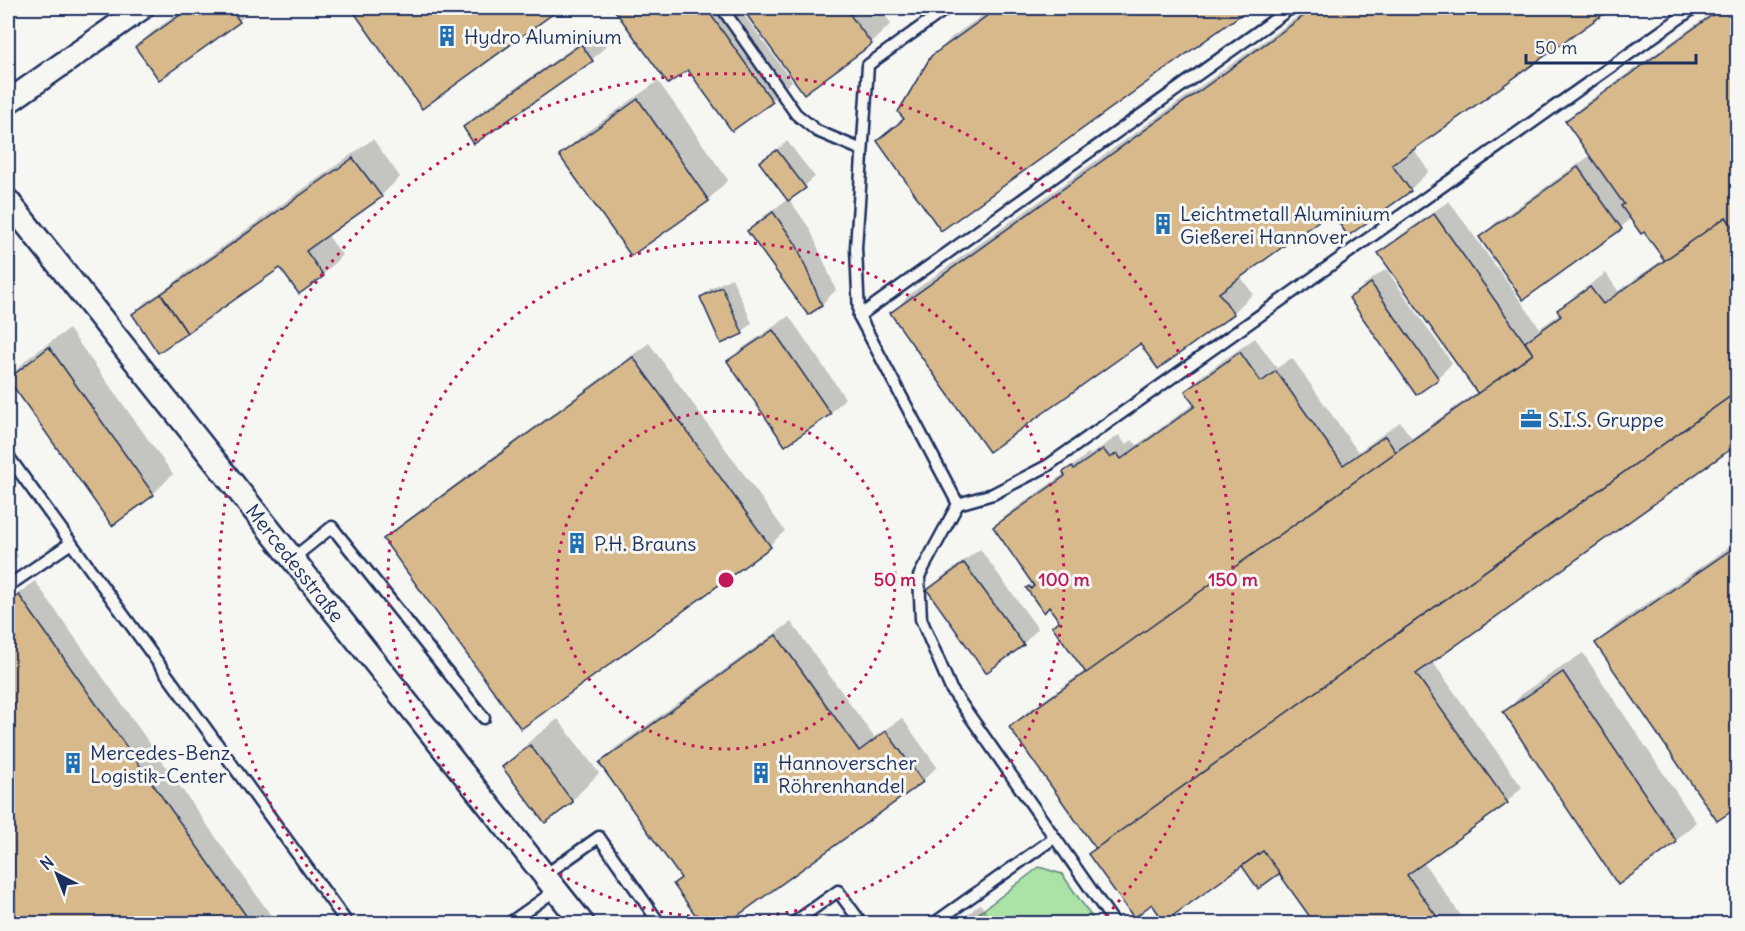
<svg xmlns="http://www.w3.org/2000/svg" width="1745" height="931" font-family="Delius,sans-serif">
<rect width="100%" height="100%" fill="#f6f6f2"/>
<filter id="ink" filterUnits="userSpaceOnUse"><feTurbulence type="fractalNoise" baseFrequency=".0167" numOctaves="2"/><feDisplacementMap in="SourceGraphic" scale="12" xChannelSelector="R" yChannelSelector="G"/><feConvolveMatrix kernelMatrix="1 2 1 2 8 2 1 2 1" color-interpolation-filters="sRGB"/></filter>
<g filter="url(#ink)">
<polygon fill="#abe2a5" stroke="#638882" stroke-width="1.5" points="1039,867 1062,874 1096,923 979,923 974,917"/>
<g fill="#0003">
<polygon points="186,8 253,8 239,21 137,47 152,32"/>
<polygon points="352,8 559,8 423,106"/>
<polygon points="615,8 739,8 792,81 772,100 732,129 688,68 668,81"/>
<polygon points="750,8 880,8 891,24 871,43 746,12"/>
<polygon points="993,8 1248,8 941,229 879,141 904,117 932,57 952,37"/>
<polygon points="1310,8 1609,8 1413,148 1429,171 1410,190 1331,210 1240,276 1253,294 1233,313 1141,342 892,313 911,293"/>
<polygon points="1719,8 1738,8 1738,442 1432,661 1522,787 1507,802 1423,862 1467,924 1317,924 1280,871 1242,864 1153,902 1090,854 1097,847 1011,727 1026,713 1086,670 1060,620 1050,605 1028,588 1034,583 994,528 1009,513 1065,473 1088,453 1090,455 1119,435 1126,445 1132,440 1137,445 1195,403 1187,391 1201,376 1255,338 1277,368 1292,358 1358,452 1400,422 1412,438 1478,391 1380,254 1395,239 1449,201 1540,328 1561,313 1559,311 1574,296 1606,273 1618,291 1665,258 1645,230 1631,217 1621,228 1481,238 1495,223 1591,155 1567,121 1582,106"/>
<polygon points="597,31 607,45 592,60 465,128 479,113"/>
<polygon points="658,81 728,180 708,200 561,155 581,136"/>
<polygon points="373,139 400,177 381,196 327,234 342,255 323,275 281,266 133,314 143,304 173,284 183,275"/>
<polygon points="787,141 815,177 789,199 810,229 836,290 821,305 749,231 764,216 788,199 761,163"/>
<polygon points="1386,269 1452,363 1438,378 1351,299 1365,284"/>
<polygon points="732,278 752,323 742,332 701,297 711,288"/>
<polygon points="789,316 845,398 831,413 786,444 729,362 744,347"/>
<polygon points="69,329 173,474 153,494 112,524 9,378 28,358"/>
<polygon points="649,343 785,531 770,545 522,727 385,540 400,525"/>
<polygon points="8,541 18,556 8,566"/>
<polygon points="1738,541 1738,805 1597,643 1617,624"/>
<polygon points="980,549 1038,629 1023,644 929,591 943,576"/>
<polygon points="35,581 277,924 8,924 8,601"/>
<polygon points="791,622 874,737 902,718 937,767 922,781 601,763 615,748"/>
<polygon points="1583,653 1696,822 1676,841 1505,712 1524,692"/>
<polygon points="558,719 599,773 572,801 504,767 531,740"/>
<polygon points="980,904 996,924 956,924"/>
</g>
<g fill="#d8b98b" stroke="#1b2f5e" stroke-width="1.5">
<polygon points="190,8 230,8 240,22 159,80 135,47"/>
<polygon points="351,8 561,8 422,109"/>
<polygon points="613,8 706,8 773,102 732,131 688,70 668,84"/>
<polygon points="750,8 845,8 872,44 804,94 744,11"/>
<polygon points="866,8 882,8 872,15"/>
<polygon points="998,8 1250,8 941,231 877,141 904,119 898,112 931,56"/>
<polygon points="1315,8 1612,8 1392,165 1411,191 1348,236 1331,212 1219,293 1234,314 1158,369 1140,344 989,452 890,313"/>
<polygon points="1722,8 1738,8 1738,234 1726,217 1665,261 1644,232 1641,234 1621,206 1624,204 1565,121"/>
<polygon points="581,44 593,61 474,144 463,127"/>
<polygon points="638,99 709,201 631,256 559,155"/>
<polygon points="777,150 806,188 788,201 759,162"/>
<polygon points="353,158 382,197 306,251 324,276 299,294 280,268 187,333 161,294"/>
<polygon points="1578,167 1622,229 1523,300 1479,237"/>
<polygon points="773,212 796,244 822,306 808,315 747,231"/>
<polygon points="1434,214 1533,354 1478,394 1378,253"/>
<polygon points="1726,217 1738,234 1738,391 1096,849 1009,727 1533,354 1525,342 1561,316 1557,310 1590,287 1603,304"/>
<polygon points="1371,283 1439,379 1416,395 1349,298"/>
<polygon points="722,287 743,334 721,344 700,297"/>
<polygon points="161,294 187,333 158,353 132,314"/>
<polygon points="773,330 831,414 785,446 727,361"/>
<polygon points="49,347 154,495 112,526 8,379"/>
<polygon points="1240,352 1261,382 1276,371 1343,465 1385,436 1396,452 1086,673 1052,626 1059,621 1049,607 1044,613 1026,588 1029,586 1031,589 1034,586 993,527 1065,476 1063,472 1072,466 1074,469 1103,449 1110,458 1117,453 1121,459 1195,406 1185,391"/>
<polygon points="633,357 771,547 521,729 383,539"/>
<polygon points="1738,391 1738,444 1416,674 1508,803 1407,875 1442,924 1315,924 1263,851 1164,922 1152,904 1134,918 1088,854"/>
<polygon points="1738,545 1738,807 1717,821 1595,643"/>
<polygon points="964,563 1024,645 986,673 927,590"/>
<polygon points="19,595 252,924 8,924 8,603"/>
<polygon points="776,635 859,751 886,731 923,782 726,924 702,924 673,884 681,878 599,763"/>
<polygon points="1563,672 1677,842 1618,885 1503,712"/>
<polygon points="530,745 573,802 545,823 502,767"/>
<polygon points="1263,851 1280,873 1258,889 1242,866"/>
</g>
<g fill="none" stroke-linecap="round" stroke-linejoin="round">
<defs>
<g id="service">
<polyline points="722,8 796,114 817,131 862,150"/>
<polyline points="947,8 868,65 856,248 859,316 958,504 919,576 921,619 951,689 1115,924"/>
<polyline points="859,316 1291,8"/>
<polyline points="8,456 348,924"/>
<polyline points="958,504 993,494 1047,466 1694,8"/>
<polyline points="292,559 332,527 484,718"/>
<polyline points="8,586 71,543"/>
<polyline points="545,875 599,837 660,924"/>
<polyline points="508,924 556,890"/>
<polyline points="792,924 838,891 862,924"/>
<polyline points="933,924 1054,838"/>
</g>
<g id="minor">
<polyline points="8,102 142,8"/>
<path id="s1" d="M8 201 583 924"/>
</g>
</defs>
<use href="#service" stroke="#1b2f5e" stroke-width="15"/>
<use href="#minor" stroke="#1b2f5e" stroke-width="27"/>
<use href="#service" stroke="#f6f6f2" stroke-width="10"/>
<use href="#minor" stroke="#f6f6f2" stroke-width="22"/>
</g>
</g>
<g fill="none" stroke="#c2185b" stroke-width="3" stroke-dasharray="3 6">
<circle cx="726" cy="580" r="169"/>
<circle cx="726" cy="580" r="338"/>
<path d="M352 923A507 507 0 1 1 1100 923"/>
</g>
<defs>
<symbol id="building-bare" viewBox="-9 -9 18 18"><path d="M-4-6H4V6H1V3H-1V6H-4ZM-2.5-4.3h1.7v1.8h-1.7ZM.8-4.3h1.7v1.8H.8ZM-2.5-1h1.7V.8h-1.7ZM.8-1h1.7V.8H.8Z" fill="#1f6fb2" stroke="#f6f6f2" stroke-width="2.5" paint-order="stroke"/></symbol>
<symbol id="office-bare" viewBox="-9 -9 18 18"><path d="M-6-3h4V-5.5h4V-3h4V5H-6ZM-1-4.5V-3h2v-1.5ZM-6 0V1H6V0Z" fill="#1f6fb2" stroke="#f6f6f2" stroke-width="2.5" paint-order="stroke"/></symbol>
</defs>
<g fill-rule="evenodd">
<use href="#building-bare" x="432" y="21" width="30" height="30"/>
<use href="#building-bare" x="1148" y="209" width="30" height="30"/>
<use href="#office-bare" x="1516" y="404" width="30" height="30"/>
<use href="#building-bare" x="562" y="528" width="30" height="30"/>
<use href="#building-bare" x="58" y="748" width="30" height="30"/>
<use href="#building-bare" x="746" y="758" width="30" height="30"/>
</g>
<g text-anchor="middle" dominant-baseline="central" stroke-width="6" stroke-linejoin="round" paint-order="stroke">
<g font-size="20" fill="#1b2f5e" stroke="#f6f6f2" text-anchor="start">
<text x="464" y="36">Hydro Aluminium</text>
<text x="1180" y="213">Leichtmetall Aluminium<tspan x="1180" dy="23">Gießerei Hannover</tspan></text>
<text x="1548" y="419">S.I.S. Gruppe</text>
<text x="594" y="543">P.H. Brauns</text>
<text x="90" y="752">Mercedes-Benz<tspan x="90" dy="23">Logistik-Center</tspan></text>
<text x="778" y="762">Hannoverscher<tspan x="778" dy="23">Röhrenhandel</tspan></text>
</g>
<g font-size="20" fill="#1b2f5e" stroke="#f6f6f2">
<text stroke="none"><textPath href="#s1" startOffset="462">Mercedesstraße</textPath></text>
</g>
</g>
<circle cx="726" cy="580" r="9" fill="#c2185b" stroke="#f6f6f2" stroke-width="3"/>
<g font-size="18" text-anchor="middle" font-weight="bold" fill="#c2185b" stroke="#f6f6f2" stroke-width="6" stroke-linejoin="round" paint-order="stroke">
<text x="895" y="586">50 m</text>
<text x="1064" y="586">100 m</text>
<text x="1233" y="586">150 m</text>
</g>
<rect width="1745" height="931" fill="none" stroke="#f6f6f2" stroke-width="30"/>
<rect x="15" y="15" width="1715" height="901" fill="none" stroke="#1b2f5e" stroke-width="2" filter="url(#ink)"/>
<g transform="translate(57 874) rotate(318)" stroke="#f6f6f2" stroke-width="4.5" paint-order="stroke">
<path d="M0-4.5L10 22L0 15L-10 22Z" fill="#1b2f5e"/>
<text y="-9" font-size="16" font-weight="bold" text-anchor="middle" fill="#1b2f5e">N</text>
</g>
<path d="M1526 54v9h170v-9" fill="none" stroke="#1b2f5e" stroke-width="3"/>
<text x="1535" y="54" font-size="18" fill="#1b2f5e" stroke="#f6f6f2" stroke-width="4.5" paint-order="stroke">50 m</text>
</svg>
